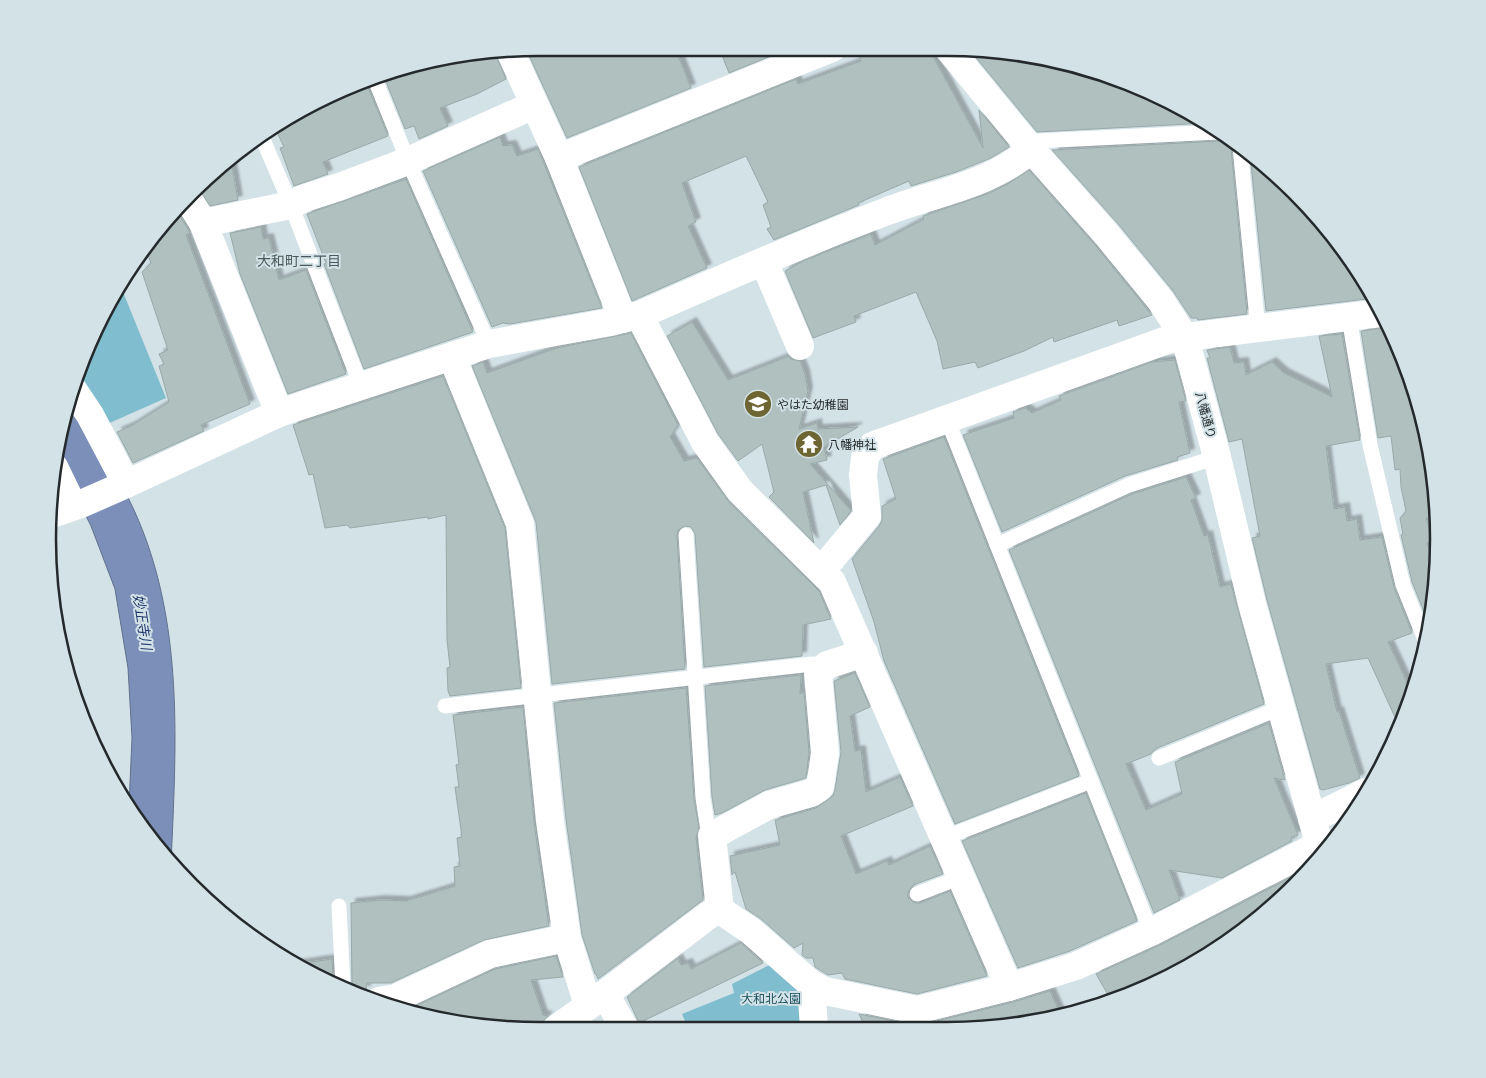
<svg xmlns="http://www.w3.org/2000/svg" width="1486" height="1078" font-family="'Titillium Web','Noto Sans JP',sans-serif">
<defs>
<filter id="shadow"><feDropShadow dx="4.5" dy="-4.5" stdDeviation="1" flood-color="#0004"/></filter>
</defs>
<rect width="100%" height="100%" fill="#d3e2e7"/>
<g fill="#80bdce">
<polygon points="121,287 166,398 105,425 76,376 98,322"/>
<polygon points="775,962 801,981 804,1028 688,1028 682,1014 734,993 732,984"/>
</g>
<path fill="#7b8fb9" stroke="#61718e" d="M70 397C91 434 116 471 134 510 185 622 176 745 171 865L129 806 132 738 128 668 115 589 91 526 56 456Z"/>
<g fill="#afc0bf" stroke="#99a9a8" filter="url(#shadow)">
<polygon points="539,48 675,48 691,88 567,138 526,49"/>
<polygon points="719,48 775,48 776,54 729,73"/>
<polygon points="855,48 924,48 925,50 930,51 983,148 979,110 1009,147 991,158 956,172 911,186 909,181 858,203 859,205 774,240 767,229 771,227 763,205 768,202 746,156 682,183 696,222 688,226 707,268 632,301 579,167 796,79 798,84 861,61"/>
<polygon points="973,50 1043,57 1135,85 1193,114 1207,123 1037,132 973,54"/>
<polygon points="495,53 506,79 477,94 440,108 448,126 419,139 414,126 405,129 383,74 412,64"/>
<polygon points="365,80 388,136 323,162 328,174 294,186 280,148 284,147 274,126 288,118 324,105 322,100 351,85"/>
<polygon points="500,137 503,146 512,145 517,156 538,149 602,308 510,324 503,323 492,327 423,171"/>
<polygon points="1226,137 1232,142 1231,148 1247,314 1198,320 1197,318 1191,318 1173,291 1119,225 1052,150 1219,141"/>
<polygon points="1250,154 1271,169 1317,215 1375,298 1266,311"/>
<polygon points="231,161 238,200 210,206 199,189"/>
<polygon points="1029,170 1095,245 1152,315 1119,326 1117,320 1054,342 1053,337 1024,351 978,368 975,362 943,369 937,341 916,292 854,316 856,322 813,338 785,271 803,261 871,234 875,245 924,219 923,216 987,194 1006,185"/>
<polygon points="406,179 473,332 364,369 324,264 326,263 307,214"/>
<polygon points="176,209 190,233 186,235 250,404 201,425 204,431 133,463 117,432 131,426 169,402 159,366 164,364 159,354 168,350 142,272 151,263 146,250 169,215"/>
<polygon points="261,227 263,239 269,238 279,280 306,270 346,374 288,394 240,274 230,233"/>
<polygon points="692,322 728,380 789,356 791,359 800,361 805,374 808,391 799,429 817,423 818,429 858,427 824,447 827,460 810,464 851,511 840,525 826,485 803,492 814,543 769,497 774,492 762,444 738,461 718,434 667,336"/>
<polygon points="1388,327 1412,381 1434,475 1436,516 1426,518 1433,541 1427,543 1437,574 1429,624 1412,582 1401,535 1403,534 1400,518 1406,511 1401,487 1400,469 1395,470 1391,436 1378,438 1361,331"/>
<polygon points="631,333 678,425 670,437 684,461 697,458 729,502 819,591 831,619 803,625 802,656 704,667 695,534 691,527 685,526 678,530 677,536 685,669 552,684 536,522 472,366 483,362 487,373 556,348"/>
<polygon points="1342,334 1360,440 1326,446 1334,509 1345,507 1347,521 1357,519 1360,540 1382,537 1394,587 1412,633 1388,642 1412,693 1399,726 1368,658 1326,664 1337,712 1339,711 1360,778 1349,783 1323,790 1320,789 1267,600 1252,538 1260,536 1242,439 1229,442 1207,358 1210,358 1207,350 1230,347 1234,363 1244,362 1246,375 1272,362 1284,373 1332,397 1319,336"/>
<polygon points="1175,360 1186,401 1179,402 1190,453 1177,457 1178,460 1125,476 1002,532 963,435 1014,418 1013,412 1025,408 1032,413 1061,400 1059,396 1152,362"/>
<polygon points="443,376 505,528 521,688 450,696 448,691 447,668 450,667 447,640 446,515 428,519 428,517 350,528 347,525 325,528 313,474 309,475 293,425"/>
<polygon points="944,437 1079,776 955,824 884,661 874,622 852,559 879,526 882,520 882,506 896,499 883,459"/>
<polygon points="1186,477 1196,498 1191,500 1204,536 1208,535 1220,587 1231,584 1264,704 1155,749 1151,754 1126,764 1146,810 1182,794 1175,762 1269,723 1285,780 1274,778 1298,835 1291,837 1292,841 1222,878 1169,870 1180,900 1154,913 1009,550 1132,494"/>
<polygon points="855,673 870,707 850,716 855,751 861,750 866,792 900,777 913,806 841,836 856,874 887,861 889,865 930,846 943,874 913,885 908,892 908,898 915,903 920,903 950,891 987,976 917,994 845,979 842,973 828,975 815,967 813,958 806,958 802,955 803,943 794,948 761,919 746,909 735,872 732,875 730,856 780,845 775,820 816,808 833,796 835,789 841,752 834,681"/>
<polygon points="801,675 800,694 804,692 809,753 806,778 765,790 722,813 715,815 712,797 705,686"/>
<polygon points="686,688 694,799 699,828 696,838 703,900 598,979 596,974 595,974 582,935 566,819 554,703"/>
<polygon points="523,707 534,823 549,926 484,940 391,983 367,983 366,990 352,988 351,903 381,900 406,901 455,886 454,867 460,866 457,838 462,837 455,787 459,787 456,765 459,764 453,715"/>
<polygon points="1086,793 1137,921 1070,951 1018,968 962,841"/>
<polygon points="1309,868 1271,909 1224,945 1223,943 1182,962 1185,967 1135,993 1111,1000 1096,974 1158,946"/>
<polygon points="741,943 763,963 639,1023 627,997 678,958 681,965 688,963 691,969"/>
<polygon points="556,956 563,977 531,980 543,1015 548,1016 541,1024 527,1029 507,1029 412,1014 409,1009 495,969"/>
<polygon points="332,959 333,984 322,980 297,964"/>
<polygon points="1050,991 1060,1013 1011,1026 865,1027 859,1014 914,1025 921,1025 1013,1002"/>
</g>
<g fill="none" stroke-linecap="round" stroke-linejoin="round">
<g stroke="#fff" stroke-width="15">
<polyline points="374,77 408,161 489,344"/>
<polyline points="261,135 291,205 361,386"/>
<polyline points="1240,147 1258,329"/>
<polyline points="1031,149 1037,141 1219,132"/>
<polyline points="1349,317 1370,445 1403,585 1426,642"/>
<polyline points="947,419 1151,932"/>
<polyline points="686,535 703,798 707,824 712,836"/>
<polyline points="997,545 1129,485 1217,457"/>
<polyline points="445,706 812,664 827,665"/>
<polyline points="1159,758 1282,707"/>
<polyline points="944,838 1091,781"/>
<polyline points="917,894 961,877"/>
<polyline points="339,906 343,988"/>
</g>
<g stroke="#fff" stroke-width="28">
<polyline points="948,48 1031,149 1107,235 1161,301 1185,338 1217,457 1252,604 1322,854"/>
<polyline points="510,51 559,158 623,319"/>
<polyline points="559,158 832,48"/>
<polyline points="188,199 203,223 279,413"/>
<polyline points="203,223 291,205 302,199 339,187 408,161 534,105"/>
<polyline points="764,262 800,346"/>
<polyline points="639,315 705,442 740,491 832,582 1009,987"/>
<polyline points="452,357 520,524 550,821 567,938 588,1005"/>
<polyline points="72,388 90,415 126,483"/>
<polyline points="54,467 73,506"/>
<path d="M52 514 81 504 122 486 279 413 489 344 611 322 639 315C720 280 802 243 885 212 933 193 992 185 1031 149"/>
<polyline points="822,570 867,516 863,475 865,457 872,446 1170,339 1381,313"/>
<polyline points="864,653 827,665 818,674 825,753 820,787 811,793 769,805 712,836 720,910 751,931 811,984 825,991 917,1010 1009,987 1076,966 1151,932 1319,845"/>
<polyline points="1312,819 1366,792"/>
<polyline points="811,984 814,1028"/>
<polyline points="605,994 625,1029"/>
<polyline points="379,1001 396,998 490,954 567,938"/>
<polyline points="556,1029 605,994 710,914 720,910"/>
</g>
</g>
<defs>
<symbol id="school-disc" viewBox="-11 -11 22 22"><circle r="9.5" fill="#6e6632" stroke="#d3e2e7"/><path d="M0-5L7-2L0 1L-7-2ZM-4 1L0 2.5L4 1V4Q0 6-4 4Z" fill="#fff"/></symbol>
<symbol id="temple-disc" viewBox="-11 -11 22 22"><circle r="9.5" fill="#6e6632" stroke="#d3e2e7"/><path d="M0-6L5-2H3V0L6.5 2.5H4V6H1.5V3h-3V6H-4V2.5H-6.5L-3 0V-2H-5Z" fill="#fff"/></symbol>
</defs>
<g fill-rule="evenodd">
<use href="#school-disc" x="742" y="388" width="32" height="32"/>
<use href="#temple-disc" x="793" y="428" width="32" height="32"/>
</g>
<g text-anchor="middle" dominant-baseline="central" stroke-width="4" stroke-linejoin="round" paint-order="stroke">
<g font-size="12" fill="#242a2b" stroke="#d3e2e7" text-anchor="start">
<text x="777" y="404">やはた幼稚園</text>
<text x="828" y="444">八幡神社</text>
</g>
<g font-size="12" fill="#242a2b" stroke="#d3e2e7">
<text transform="translate(1206 415) rotate(75)">八幡通り</text>
</g>
<g font-size="12" fill="#194e5b" stroke="#d3e2e7">
<text x="771" y="998">大和北公園</text>
</g>
<g font-size="14" fill="#4b595c" stroke="#d3e2e7">
<text x="299" y="260">大和町二丁目</text>
</g>
<g font-size="14" font-style="italic" fill="#20376c" stroke="#d3e2e7">
<text transform="translate(143 622) rotate(81)">妙正寺川</text>
</g>
</g>
<path d="M0 0H1486V1078H0ZM539 56H947A483 483 0 0 1 1430 539V539A483 483 0 0 1 947 1022H539A483 483 0 0 1 56 539V539A483 483 0 0 1 539 56Z" fill="#d3e2e7" fill-rule="evenodd"/>
<path fill="none" stroke="#242a2b" stroke-width="2.5" d="M539 56H947A483 483 0 0 1 1430 539V539A483 483 0 0 1 947 1022H539A483 483 0 0 1 56 539V539A483 483 0 0 1 539 56Z"/>
</svg>
